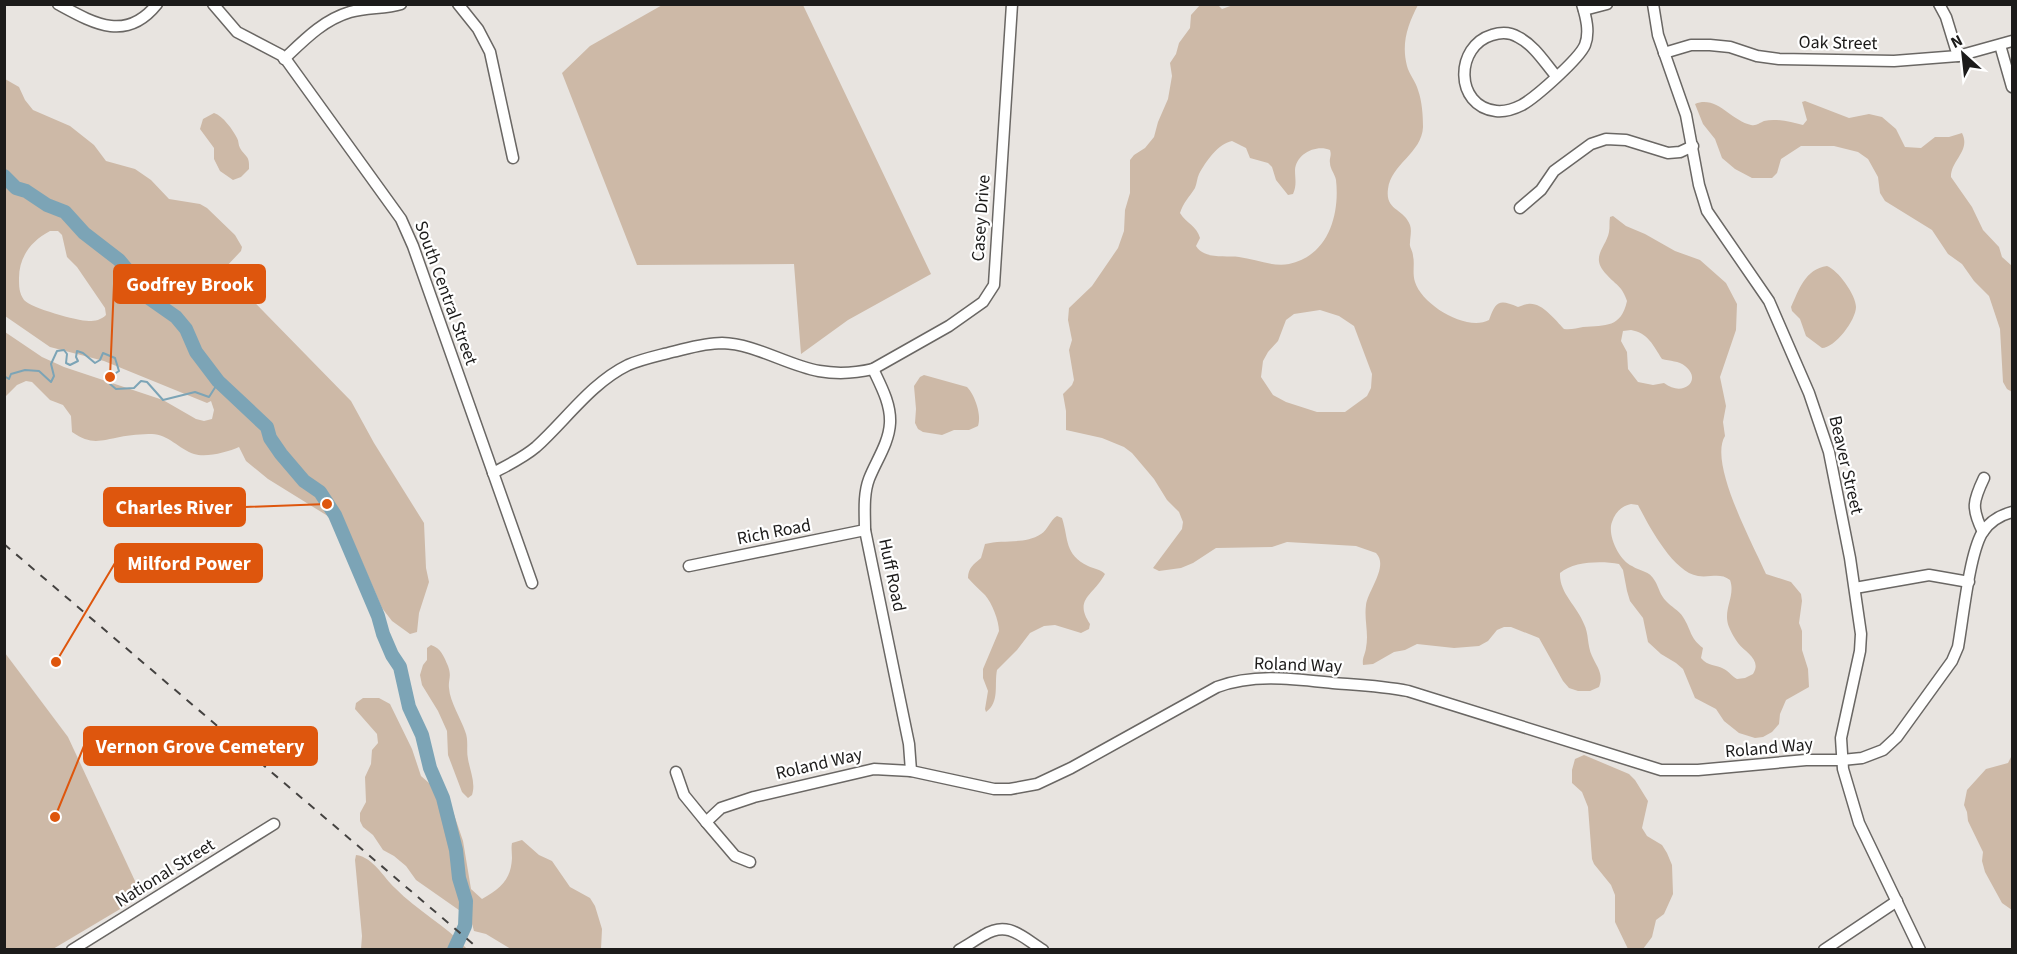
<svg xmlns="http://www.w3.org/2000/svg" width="2017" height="954" font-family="'Source Sans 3',sans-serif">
<rect width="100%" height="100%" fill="#e8e4e0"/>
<g fill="#cdb9a7" fill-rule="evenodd">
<polygon points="664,4 803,5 931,274 848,320 801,354 794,264 637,265 562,73 590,46"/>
<path d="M1236 4 1418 5C1408 24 1401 43 1407 66 1409 74 1416 82 1418 90 1422 101 1423 115 1423 127 1422 153 1391 164 1388 189 1385 211 1404 208 1410 225 1412 231 1410 237 1410 243 1409 247 1413 251 1413 256 1415 264 1412 272 1415 282 1422 305 1467 332 1489 320 1496 301 1499 299 1518 307 1522 306 1525 304 1528 304 1542 302 1555 320 1564 329 1571 330 1577 328 1583 327 1606 325 1621 328 1627 301 1622 286 1617 286 1607 275 1589 257 1606 248 1609 232 1610 227 1609 222 1610 217L1613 216 1626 226 1645 234 1675 251 1700 260 1726 283 1737 304 1736 330 1720 377 1726 406 1723 422 1725 436C1708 463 1754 546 1766 574L1791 582 1801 594 1802 601 1799 623 1802 631V650L1808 669 1809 687 1786 700 1780 714 1779 724 1772 732 1763 737 1755 738 1739 733 1724 721 1716 709 1695 698 1683 669 1676 663 1661 654 1648 642 1643 618 1630 601 1627 591 1623 570 1619 564C1602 561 1574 561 1560 573 1559 593 1577 606 1584 624 1589 634 1587 645 1592 656 1597 667 1604 674 1599 687L1590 691H1578L1569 688 1563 681 1539 638 1511 627H1504L1497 630 1488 641 1479 646 1454 648 1417 644 1405 650 1394 652 1373 664 1363 665C1362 658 1365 655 1366 648 1369 633 1364 620 1366 605 1368 590 1389 566 1376 553L1356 546 1287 542 1272 547 1216 548 1193 563 1181 568 1159 571 1153 568 1182 529 1183 522 1179 512 1167 500 1154 479 1132 453 1124 447 1102 438 1066 430V411L1063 394 1072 385 1074 380 1069 350 1072 340 1068 320 1069 308 1092 286 1118 248 1124 231 1125 210 1130 193V160L1134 155 1145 148 1154 137 1158 122 1168 99 1172 76 1170 63 1176 54 1179 43 1190 28 1191 15 1200 5H1218L1222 9ZM1232 141 1246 148 1250 158 1268 163 1272 167 1276 180 1288 195 1293 194C1297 185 1295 179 1295 170 1296 154 1316 144 1330 150 1332 156 1329 158 1330 163 1330 169 1335 174 1336 180 1340 215 1328 256 1289 264 1272 267 1255 259 1239 257 1225 255 1205 260 1196 246L1200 238C1197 226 1186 223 1180 213 1183 203 1190 196 1195 188 1197 183 1197 178 1199 174 1206 161 1218 144 1232 141ZM1320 310 1339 316 1354 326 1372 374 1371 388 1367 396 1345 412H1317L1286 402 1273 395 1261 377 1263 361 1268 352 1278 341 1286 320 1294 314ZM1631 330C1648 333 1653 345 1662 359 1670 361 1679 361 1685 366 1703 380 1683 398 1664 383L1653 385 1638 382 1628 369 1627 352 1621 341 1623 331ZM1631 504 1638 505C1649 526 1673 572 1698 576 1710 578 1720 572 1730 580 1736 596 1722 610 1729 627 1731 632 1735 639 1738 643 1746 653 1762 660 1753 674L1745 678 1737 679C1731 676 1730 672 1724 669 1716 664 1708 667 1701 658L1703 648C1689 637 1692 631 1683 617 1679 610 1671 607 1666 601 1660 595 1659 588 1655 581 1649 570 1641 572 1632 566 1619 560 1607 535 1612 522 1615 513 1621 506 1631 504Z"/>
<path d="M5 79 19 87 25 100 33 110 70 126 94 145 106 161 135 169 151 180 169 199 200 204 207 208 235 235 242 247 241 251 225 268 226 273 351 401 374 443 424 523 426 568 429 582 419 613 417 632 410 634 392 621 382 608 349 532 331 518 268 479 246 461 239 447C228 452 206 458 194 454 179 449 168 434 152 434 142 434 129 435 120 437 99 441 91 445 72 432L71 416 63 405 50 400 32 382 26 381 17 385 5 397V332L42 357 64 367 163 400 196 419 204 421 212 419 214 410 211 401 207 403 104 361 50 347 5 316ZM50 231H58L62 235 67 257 77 267 105 308 106 315C101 320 95 321 89 321 77 321 31 308 24 300 19 293 19 286 19 278 19 257 31 241 50 231Z"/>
<path d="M1805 101 1849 118 1869 114 1882 117 1896 129 1905 147 1921 148 1935 137H1949L1962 133C1971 151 1951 160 1951 177L1972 207 1983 230 1999 247 2002 257 2012 266V392L2007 389 2003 382 2000 329 1989 296 1974 281 1962 264 1948 254 1932 230 1885 201 1880 193 1878 177 1868 159 1858 152 1834 146H1801L1781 159 1777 173 1772 178H1752L1735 169 1722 158 1715 139 1703 124 1695 104C1717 95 1731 121 1751 125 1757 126 1759 123 1764 121 1776 118 1791 122 1803 125L1807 120 1802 102Z"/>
<path d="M214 113C223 116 233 130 237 138 239 141 238 145 240 148 245 157 250 155 249 169L241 177 233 180 220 171 214 159V148L200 129 203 119Z"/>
<path d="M1827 266C1838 270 1856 295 1856 307 1856 320 1835 348 1822 348L1806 336 1800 319 1792 311 1791 307C1799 290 1805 269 1827 266Z"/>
<path d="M924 375 967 387C975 395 982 416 978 426L969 430H954L942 435 923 432 918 429 915 423 916 409 914 386 920 377Z"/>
<path d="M1057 516 1062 518C1069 540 1064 554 1088 566 1094 569 1100 569 1105 574 1094 595 1073 599 1090 624L1089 629 1081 633 1055 625 1044 626 1030 633 1017 650 997 670C994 685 1000 702 986 712L985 709 988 691 983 678V669L999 631C999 621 992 603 985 595 979 589 973 584 968 578 968 568 974 564 981 558L985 544C1003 539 1024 545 1041 534 1048 530 1050 520 1057 516Z"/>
<path d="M431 645C441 648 444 657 448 666 452 677 448 679 449 688 450 702 461 719 465 731 469 740 466 750 468 759 470 771 476 783 472 795L468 798 462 792 448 755 447 731 438 711 422 685 420 675 423 665 427 660V648Z"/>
<polygon points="5,653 68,737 142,896 53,949 5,949"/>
<path d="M363 698H379L390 704 412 749 421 776 429 783 443 782 463 841 471 889 482 899C500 889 511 880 512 858 512 853 511 848 512 843L522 840 539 855 552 861 570 887 590 898 595 906 602 929 601 949H511L486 934 474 931 472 924 466 915 416 880 406 866 394 856 383 850 373 835 363 827 360 821V813L366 802 365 777 371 764 372 750 378 743 377 734 355 709 356 703Z"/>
<polygon points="1584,755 1629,774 1635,780 1648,801 1642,828 1647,836 1662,845 1667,853 1672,865 1673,894 1664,914 1656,920 1652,937 1643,949 1628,949 1615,922 1615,895 1611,885 1594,864 1592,859 1588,807 1582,792 1572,783 1572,770 1575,759"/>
<polygon points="2012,755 2012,910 2002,903 1985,872 1982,861 1983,852 1968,821 1967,812 1964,805 1967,790 1986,769 2008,763"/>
<path d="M356 855C373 857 384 878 395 888 417 911 446 925 467 949H361L362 936 355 860Z"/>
</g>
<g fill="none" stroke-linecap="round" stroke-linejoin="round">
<polyline stroke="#7ca4b6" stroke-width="2" points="4,376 9,379 11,374 25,370 39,371 51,382 54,376 51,364 57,351 64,350 67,354 66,363 70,365 78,361 76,357 77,351 83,353 95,363 100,360 103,353 115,358 119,371 110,377 110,384 116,389 134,388 141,381 147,382 163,400 195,392 209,397 216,386 225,388"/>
<polyline stroke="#7ca4b6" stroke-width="14" points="4,176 16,188 26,191 47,205 65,212 84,233 119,260 141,286 146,296 176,317 186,329 196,352 218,381 267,427 270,438 281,454 304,481 320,492 335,515 378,616 383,634 392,655 400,667 409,707 422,735 430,768 443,798 456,850 459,878 466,901 465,926 454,950"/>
<defs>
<g id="minor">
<path d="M58 4C93 23 126 43 157 4"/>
<polyline points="213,4 237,32 281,55 287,61 401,219 413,246 532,583"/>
<polyline points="458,4 478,29 490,52 513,158"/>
<polyline points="1653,4 1658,35 1686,115 1699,185 1707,211 1769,301 1809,393 1829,452 1850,558 1861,634 1860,651 1841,738 1843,769 1859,823 1920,950"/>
<polyline points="1939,4 1946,17 1958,56"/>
<polyline points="1584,10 1607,4"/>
<polyline points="2000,45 2012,87"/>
<polyline points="1664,53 1691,45 1710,45 1730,47 1757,56 1779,59 1894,61 1958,56 2012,41"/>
<path d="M284 59C304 40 323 20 350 12 367 7 385 9 401 4"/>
<path d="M1556 76C1545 63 1534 45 1518 37 1510 32 1501 32 1492 35 1455 46 1454 106 1496 111 1505 112 1514 109 1522 105 1536 97 1579 59 1585 45 1590 32 1586 17 1582 4"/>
<polyline points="1520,208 1541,190 1554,171 1591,144 1606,139 1626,140 1668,153 1680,152 1693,146"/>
<polyline points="873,369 949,326 983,302 994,285 1012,4"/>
<path d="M493 473C508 465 523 458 536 447 566 420 591 383 628 365 642 359 657 356 672 352 689 348 705 343 722 343 756 344 786 365 819 371 836 374 856 373 873 369 881 386 891 404 890 423 889 443 876 461 869 479 863 495 865 514 865 530L909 744 911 771"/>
<path d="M1983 532C1971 508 1973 501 1984 478"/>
<polyline points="689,566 865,530"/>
<polyline points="1855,588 1929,575 1969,582"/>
<polyline points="676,772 684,795 706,822 735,856 750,862"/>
<path d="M706 822 721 808 754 797 874 769 911 771 994 789H1010L1037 784 1071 768 1217 687C1254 673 1295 679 1333 683 1359 685 1383 686 1408 691L1661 770H1698L1806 760H1842L1862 758 1883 750 1897 737 1952 661 1958 647C1963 619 1969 556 1982 533 1989 522 2001 515 2012 512"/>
<polyline points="72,950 274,824"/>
<path d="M959 950C968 945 975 940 984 935 1008 920 1022 937 1043 950"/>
<polyline points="1824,950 1897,901"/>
</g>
</defs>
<use href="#minor" stroke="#6a6764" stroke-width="13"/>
<use href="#minor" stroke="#fff" stroke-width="10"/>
<polyline stroke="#444240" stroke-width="2" stroke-dasharray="8 8" stroke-linecap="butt" points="4,544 480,950"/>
</g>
<g text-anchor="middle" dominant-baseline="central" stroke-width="4.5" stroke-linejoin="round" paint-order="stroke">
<g font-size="18" fill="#1c1b1a" stroke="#fff">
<text transform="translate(1838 43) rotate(1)">Oak Street</text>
<text transform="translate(981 218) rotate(-86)">Casey Drive</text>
<text transform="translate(446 293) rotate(70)">South Central Street</text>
<text transform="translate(1846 465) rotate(77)">Beaver Street</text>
<text transform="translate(774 532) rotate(-11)">Rich Road</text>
<text transform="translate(892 575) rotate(78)">Huff Road</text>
<text transform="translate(1298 665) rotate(2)">Roland Way</text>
<text transform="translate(1769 748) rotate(-5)">Roland Way</text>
<text transform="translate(819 764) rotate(-13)">Roland Way</text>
<text transform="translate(165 873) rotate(-32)">National Street</text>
</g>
</g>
<path fill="none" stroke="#de560d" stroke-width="2" d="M110 377L114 284M327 504L245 507M56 662L115 563M55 817L84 746"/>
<g fill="#de560d" stroke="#fff" stroke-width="2">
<circle cx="110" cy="377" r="6"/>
<circle cx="327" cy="504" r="6"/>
<circle cx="56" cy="662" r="6"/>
<circle cx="55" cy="817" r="6"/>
</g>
<g fill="#de560d" stroke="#de560d" stroke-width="2">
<rect x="114" y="265" width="151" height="38" rx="6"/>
<rect x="104" y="488" width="141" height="38" rx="6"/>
<rect x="115" y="544" width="147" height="38" rx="6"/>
<rect x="84" y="727" width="233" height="38" rx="6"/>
</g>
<g font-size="20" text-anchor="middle" font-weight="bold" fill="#fff">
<text x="190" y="291">Godfrey Brook</text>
<text x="174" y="514">Charles River</text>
<text x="189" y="570">Milford Power</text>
<text x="200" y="753">Vernon Grove Cemetery</text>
</g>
<rect width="2017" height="954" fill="none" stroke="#1c1b1a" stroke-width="12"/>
<g transform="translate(1963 54) rotate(333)" stroke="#ffffff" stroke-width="4.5" paint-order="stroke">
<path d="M0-4.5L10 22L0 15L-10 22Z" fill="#1c1b1a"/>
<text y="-9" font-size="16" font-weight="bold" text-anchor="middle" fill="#1c1b1a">N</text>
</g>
</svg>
